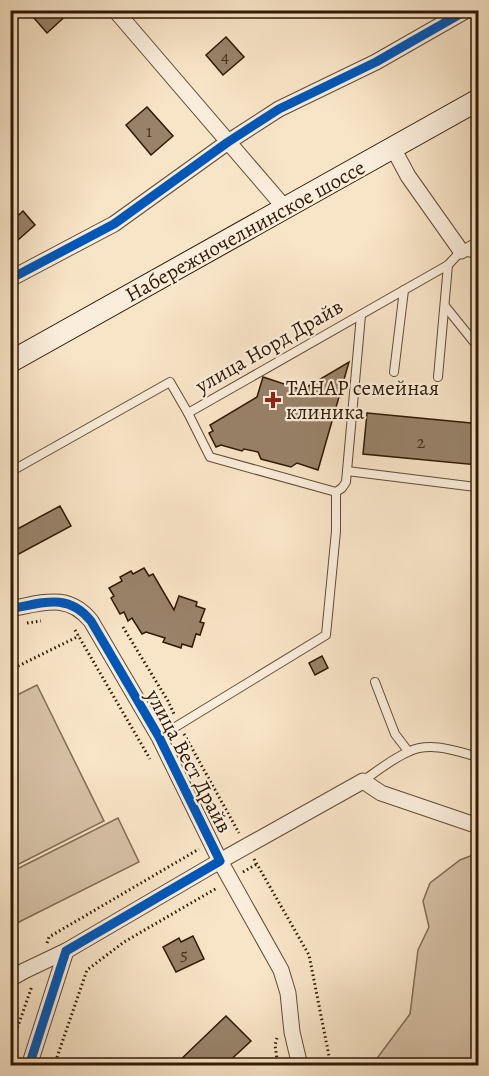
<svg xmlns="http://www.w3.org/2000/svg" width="489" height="1076" font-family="Alegreya,serif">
<rect width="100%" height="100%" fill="#f8e4c7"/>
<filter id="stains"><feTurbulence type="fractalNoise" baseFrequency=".00333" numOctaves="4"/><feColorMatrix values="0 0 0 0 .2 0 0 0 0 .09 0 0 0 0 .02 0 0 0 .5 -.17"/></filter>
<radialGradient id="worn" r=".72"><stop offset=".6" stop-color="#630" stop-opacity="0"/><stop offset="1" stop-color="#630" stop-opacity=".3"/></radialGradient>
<g fill="#d6c1a6" stroke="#826c54" stroke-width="1.5">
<polygon points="37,685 104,821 11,868 11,698"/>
<polygon points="118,818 139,862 11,926 11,872"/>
<polygon points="478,853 478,1065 372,1065 410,1014 418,950 429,927 423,901 430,883 460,860"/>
</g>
<g fill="#988269" stroke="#2f1803" stroke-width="1.5">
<polygon points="27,10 72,10 47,33"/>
<polygon points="226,37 244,57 223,75 206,55"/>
<polygon points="147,107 173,136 151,155 126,125"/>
<polygon points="23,211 35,225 18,240 10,231 10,223"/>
<polygon points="349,362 318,470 297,463 291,467 261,459 258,452 244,449 242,451 221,445 216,447 209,433 213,431 210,425 257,397 263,377 302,390"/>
<polygon points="367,413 471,423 478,432 478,465 363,454"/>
<polygon points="60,506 71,526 15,556 10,548 10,533"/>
<polygon points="144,568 149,576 153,574 174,610 179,596 197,602 196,606 205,609 200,622 204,623 200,635 196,634 192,647 182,644 181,648 163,642 165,638 146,632 142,634 132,618 128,621 124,612 120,614 111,598 114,596 109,588 122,581 120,577 131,571 133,574"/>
<polygon points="322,656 328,668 315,675 309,663"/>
<polygon points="193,936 204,959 176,972 163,947 179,938 181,942"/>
<polygon points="226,1016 251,1041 225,1065 175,1065"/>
</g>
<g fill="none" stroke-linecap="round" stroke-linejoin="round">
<defs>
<g id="service">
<polyline points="463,252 478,253"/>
<polyline points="445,306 478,347"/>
<polyline points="394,372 404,290"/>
<polyline points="438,377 448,265"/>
<polyline points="188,413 210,457 336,492 342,488 346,482 361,315"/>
<polyline points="347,471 476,487 478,490"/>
<polyline points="10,472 170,382 188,413 448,265 461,251 478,241"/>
<polyline points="375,682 395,734 408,751"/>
<polyline points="159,737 326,635 336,531 336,492"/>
<path d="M363 781C377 771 392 759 408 752 430 741 456 751 478 757"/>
</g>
<g id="minor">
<polyline points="115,10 285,208"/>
<polyline points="393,148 408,176 461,251"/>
<polyline points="10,279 114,224 228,142 279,109 376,62 467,10"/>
<path d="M10 609C42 603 68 592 91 621L159 737 220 861 66 951 29 1066"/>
<polyline points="10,979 24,971 66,951"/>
<polyline points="300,1066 292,1032 288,993 281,970 220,861 363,781 381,793 478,826"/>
</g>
<polyline id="secondary" points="10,362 478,100"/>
</defs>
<use href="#service" stroke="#614b34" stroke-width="10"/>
<use href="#minor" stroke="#614b34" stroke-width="17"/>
<use href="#secondary" stroke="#2f1803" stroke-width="23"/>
<g stroke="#2f1803" stroke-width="3" stroke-dasharray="1.5 3" stroke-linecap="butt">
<polyline points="27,623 41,621"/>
<polyline points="123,627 168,701 174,714"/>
<polyline points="75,630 150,759"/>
<polyline points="10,670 79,636"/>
<polyline points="184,734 239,833"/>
<polyline points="254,859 309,955 331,1066"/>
<polyline points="243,872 257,864"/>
<polyline points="47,943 49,937 199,849"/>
<polyline points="277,1038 275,1045 278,1066"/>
<polyline points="10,1049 32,986"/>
<polyline points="54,1066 87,970 124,942 217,888"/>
</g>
<use href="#service" stroke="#faeddb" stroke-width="8"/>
<use href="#minor" stroke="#faeddb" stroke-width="15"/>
<use href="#secondary" stroke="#faeddb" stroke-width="21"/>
<defs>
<g id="cycleway">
<polyline points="10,279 114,224 228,142 279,109 376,62 467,10"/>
<path d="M10 609C42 603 68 592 91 621L159 737 220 861 66 951 29 1066"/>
</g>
</defs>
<use href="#cycleway" stroke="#faeddb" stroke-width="13"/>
<use href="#cycleway" stroke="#0057b8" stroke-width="9"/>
</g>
<path fill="#8f2418" stroke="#faeddb" stroke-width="2" d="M270 391h6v6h6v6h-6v6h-6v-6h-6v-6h6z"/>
<g text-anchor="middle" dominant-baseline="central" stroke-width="4.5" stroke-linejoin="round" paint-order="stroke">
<g font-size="18" fill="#49321c">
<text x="225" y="56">4</text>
<text x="149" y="131">1</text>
<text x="421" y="442">2</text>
<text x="184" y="954">5</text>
</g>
<g font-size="21" fill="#2f1803" stroke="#faeddb">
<text transform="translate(245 231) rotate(-29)">Набережночелнинское шоссе</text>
<text transform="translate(269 346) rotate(-30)">улица Норд Драйв</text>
<text transform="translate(189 761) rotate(62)">улица Вест Драйв</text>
</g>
<g font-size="21" fill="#2f1803" stroke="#faeddb" text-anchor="start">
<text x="286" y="388">ТАНАР семейная<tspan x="286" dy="24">клиника</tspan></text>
</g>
</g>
<rect width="489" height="1076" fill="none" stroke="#f8e4c7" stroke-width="36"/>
<rect x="12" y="12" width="465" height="1052" fill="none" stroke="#2f1803" stroke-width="3"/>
<rect x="18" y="18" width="453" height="1040" fill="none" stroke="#2f1803" stroke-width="1.5"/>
<rect width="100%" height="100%" filter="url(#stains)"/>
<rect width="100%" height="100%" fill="url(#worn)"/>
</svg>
